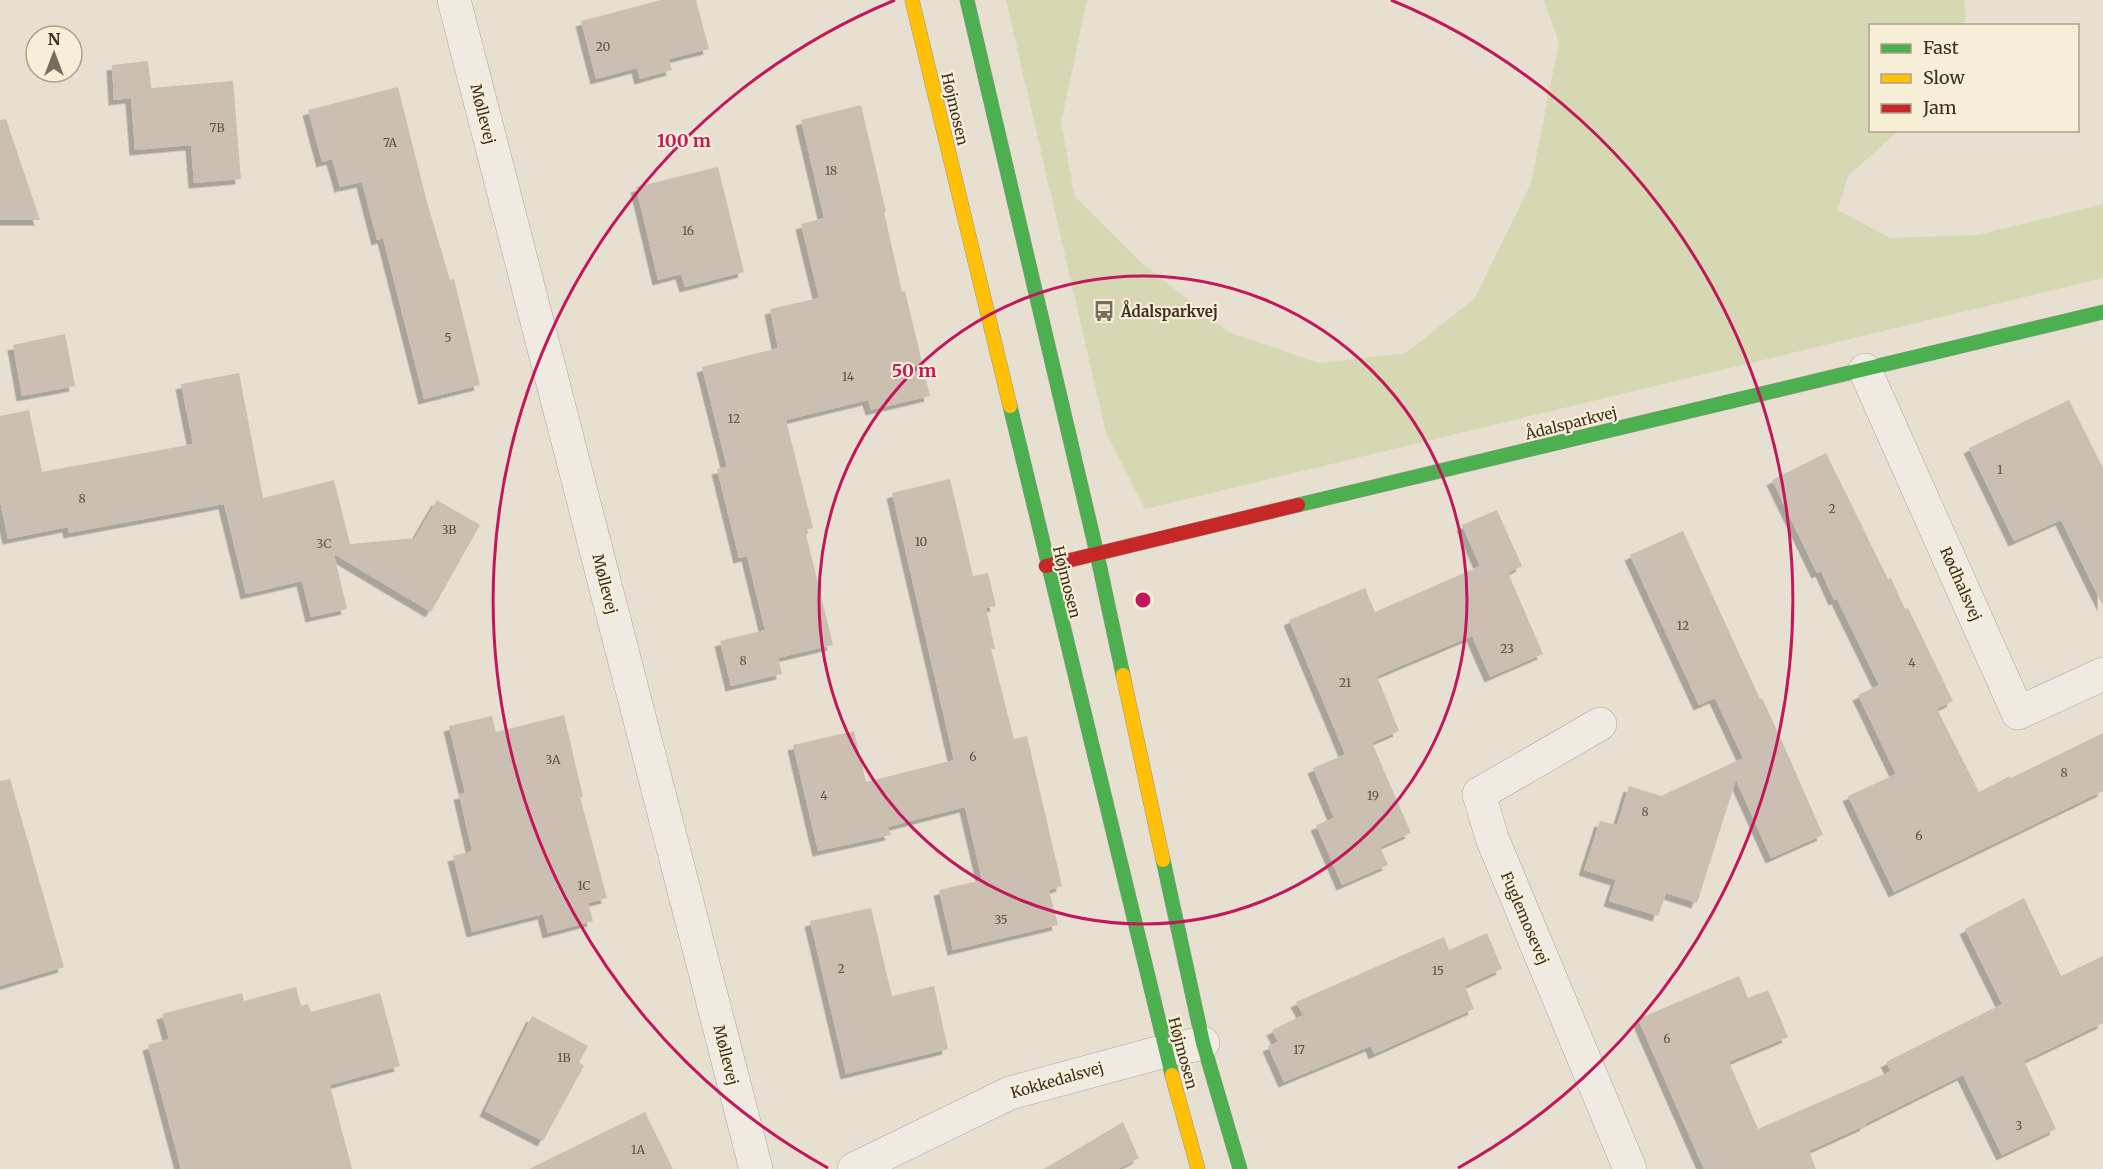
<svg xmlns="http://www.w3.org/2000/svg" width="2103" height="1169" font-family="Merriweather,serif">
<defs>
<filter id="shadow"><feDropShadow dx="-5.5" dy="5.5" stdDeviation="0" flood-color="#0004"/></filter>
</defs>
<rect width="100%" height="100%" fill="#e7e0d1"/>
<polygon fill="#d6d7b3" points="1006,0 1087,0 1061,123 1075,197 1141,262 1228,332 1319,363 1406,353 1475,298 1531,183 1559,43 1544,0 1964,0 1966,16 1962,25 1870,26 1870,130 1898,131 1848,176 1838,210 1890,238 1977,235 2103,204 2103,278 1145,509 1106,433"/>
<g fill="#cbbfb2" filter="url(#shadow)">
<polygon points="661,0 696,0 709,49 669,59 672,70 640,79 637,68 596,79 581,21"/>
<polygon points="148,61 151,88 233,81 241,179 194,183 191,145 135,150 131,98 114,100 112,65"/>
<polygon points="398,87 427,202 450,280 454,279 480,385 424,399 383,238 377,240 362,182 340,187 332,159 322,162 308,110"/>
<polygon points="861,105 886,212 884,212 902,292 905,291 930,396 871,410 868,400 786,420 813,528 805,530 833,645 778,658 782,674 731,686 720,641 765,630 747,556 739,558 717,469 727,467 702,367 778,348 770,309 819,298 801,224 824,218 801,120"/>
<polygon points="6,119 40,220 0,220 0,120"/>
<polygon points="718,167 744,272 685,287 681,274 658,280 636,187"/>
<polygon points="65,334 75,386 22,396 13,345"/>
<polygon points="239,373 263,498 334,480 350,544 415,538 437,500 480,525 431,612 334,554 347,609 311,617 302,581 246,594 224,504 69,533 68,527 8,539 0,501 0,416 29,410 42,472 193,444 181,384"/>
<polygon points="2069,400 2103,468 2103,606 2061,520 2014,541 1969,448"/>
<polygon points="1826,453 1888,579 1891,578 1905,609 1908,608 1953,701 1937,709 1979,792 2010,776 2011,778 2103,733 2103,791 1894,892 1848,796 1896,774 1858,695 1879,685 1837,599 1834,600 1821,571 1817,573 1772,480"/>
<polygon points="950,479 973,576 988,573 996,606 986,608 995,649 991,649 1014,739 1027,736 1062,886 1049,890 1058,925 953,950 939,890 982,880 965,807 888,827 891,835 818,851 793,745 854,731 866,782 954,760 892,493"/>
<polygon points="1497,510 1522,566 1508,573 1543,654 1490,677 1472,636 1377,676 1399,731 1345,754 1289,620 1365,588 1375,612 1480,566 1462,525"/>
<polygon points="1683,531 1760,699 1762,698 1784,746 1823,835 1771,858 1736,780 1697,903 1666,893 1658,916 1609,901 1616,880 1584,870 1600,821 1617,825 1629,786 1661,796 1743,758 1715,698 1699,705 1630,555"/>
<polygon points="564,715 583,797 580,797 607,898 588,903 593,921 548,933 543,914 472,932 453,856 472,851 459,794 465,793 449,726 492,716 496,732"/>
<polygon points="1372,743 1411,833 1380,847 1388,865 1342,885 1316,825 1334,818 1313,768"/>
<polygon points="10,779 64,967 0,986 0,781"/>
<polygon points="2024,898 2061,976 2103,956 2103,1023 2024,1061 2056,1129 2002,1155 1963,1075 1865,1124 1866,1125 1809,1151 1816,1169 1704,1169 1638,1019 1739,976 1748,998 1768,990 1788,1037 1729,1062 1758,1129 1891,1071 1886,1062 2002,1004 1965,929"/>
<polygon points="871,908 892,996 934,986 948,1049 846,1074 810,921"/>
<polygon points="1487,933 1502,969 1465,986 1474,1009 1374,1054 1371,1046 1284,1082 1268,1046 1278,1042 1272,1030 1303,1015 1296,1002 1444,937 1449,950"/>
<polygon points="296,987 301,1006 308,1004 311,1012 380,993 400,1066 330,1085 352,1169 181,1169 148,1045 169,1039 162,1014 242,993 244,1001"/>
<polygon points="532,1016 588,1046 579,1062 584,1066 543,1141 485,1111"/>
<polygon points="645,1112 673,1169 529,1169"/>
<polygon points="1123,1122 1139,1158 1118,1169 1044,1169"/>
</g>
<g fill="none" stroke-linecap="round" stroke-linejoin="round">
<defs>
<g id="street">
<polyline points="454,0 756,1169"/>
<polyline points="1865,370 2018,713 2103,674"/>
<polyline points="1600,724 1479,794 1492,838 1630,1169"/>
<polyline points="854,1169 1010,1093 1165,1051 1203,1043"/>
</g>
<g id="fast">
<polyline points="967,0 1097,554 1123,675"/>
<polyline points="1010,406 1172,1075"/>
<polyline points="1298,505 2103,312"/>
<polyline points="1163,860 1203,1043 1240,1169"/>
</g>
<g id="slow">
<polyline points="912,0 1010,406"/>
<polyline points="1123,675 1163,860"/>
<polyline points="1172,1075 1198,1169"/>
</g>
<polyline id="jam" points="1046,566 1298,505"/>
</defs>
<use href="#street" stroke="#ada599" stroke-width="34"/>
<use href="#fast" stroke="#9c958a" stroke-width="15"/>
<use href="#slow" stroke="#9c958a" stroke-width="15"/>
<use href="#jam" stroke="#9c958a" stroke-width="15"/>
<use href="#street" stroke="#efebe3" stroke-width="33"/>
<use href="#fast" stroke="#4caf50" stroke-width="14"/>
<use href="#slow" stroke="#ffc107" stroke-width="14"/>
<use href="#jam" stroke="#c62828" stroke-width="14"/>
</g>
<g fill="none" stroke="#c2185b" stroke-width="3">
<circle cx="1143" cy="600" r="324"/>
<path d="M828 1168A649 649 0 0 1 895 0M1391 0A649 649 0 0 1 1458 1168"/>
</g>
<defs>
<symbol id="bus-bare" viewBox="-9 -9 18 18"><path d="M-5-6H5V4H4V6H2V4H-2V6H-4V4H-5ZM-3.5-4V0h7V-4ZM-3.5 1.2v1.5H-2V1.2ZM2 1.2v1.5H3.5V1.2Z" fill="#786c5e" stroke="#f7eed8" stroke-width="2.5" paint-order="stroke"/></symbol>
</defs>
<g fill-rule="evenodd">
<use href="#bus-bare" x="1089" y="296" width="30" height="30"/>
</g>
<g text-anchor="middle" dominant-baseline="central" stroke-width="4.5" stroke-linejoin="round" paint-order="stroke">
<g font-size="12" fill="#605244">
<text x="603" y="46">20</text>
<text x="217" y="127">7B</text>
<text x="390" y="142">7A</text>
<text x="831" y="170">18</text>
<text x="688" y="230">16</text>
<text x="448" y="337">5</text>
<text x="848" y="376">14</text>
<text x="734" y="418">12</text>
<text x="2000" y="469">1</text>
<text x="82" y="498">8</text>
<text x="1832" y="508">2</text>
<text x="449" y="529">3B</text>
<text x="921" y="541">10</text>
<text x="324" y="543">3C</text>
<text x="1683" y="625">12</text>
<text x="1507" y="648">23</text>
<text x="743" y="660">8</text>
<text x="1912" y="662">4</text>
<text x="1345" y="682">21</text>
<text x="973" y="756">6</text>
<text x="553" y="759">3A</text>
<text x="2064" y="772">8</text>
<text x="824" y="795">4</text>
<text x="1373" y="795">19</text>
<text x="1645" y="811">8</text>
<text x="1919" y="835">6</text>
<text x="584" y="885">1C</text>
<text x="1001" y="919">35</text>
<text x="841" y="968">2</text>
<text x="1438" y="970">15</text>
<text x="1667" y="1038">6</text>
<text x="1299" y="1049">17</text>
<text x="564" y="1057">1B</text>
<text x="2019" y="1125">3</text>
<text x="638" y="1149">1A</text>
</g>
<g font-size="15" fill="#3d2e20" stroke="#f7eed8">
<text transform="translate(955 109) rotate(77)">Højmosen</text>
<text transform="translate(483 114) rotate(76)">Møllevej</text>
<text transform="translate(1571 423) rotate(-14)">Ådalsparkvej</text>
<text transform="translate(1067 582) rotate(76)">Højmosen</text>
<text transform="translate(605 584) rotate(76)">Møllevej</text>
<text transform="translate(1961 584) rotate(66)">Rødhalsvej</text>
<text transform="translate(1525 918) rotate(67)">Fuglemosevej</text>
<text transform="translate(1183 1053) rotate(75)">Højmosen</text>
<text transform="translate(726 1055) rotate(76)">Møllevej</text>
<text transform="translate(1057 1080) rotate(-16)">Kokkedalsvej</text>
</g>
<g font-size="15" font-weight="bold" fill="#3d2e20" stroke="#f7eed8" text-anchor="start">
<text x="1121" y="311">Ådalsparkvej</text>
</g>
</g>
<circle cx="1143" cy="600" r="9" fill="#c2185b" stroke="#f7eed8" stroke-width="3"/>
<g font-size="18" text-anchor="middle" font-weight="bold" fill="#c2185b" stroke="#f7eed8" stroke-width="4.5" stroke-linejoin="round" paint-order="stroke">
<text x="684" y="147">100 m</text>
<text x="914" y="377">50 m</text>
</g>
<rect x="1869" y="24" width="210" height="108" fill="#f7eed8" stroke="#ada18e" stroke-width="1.5"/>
<rect x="1881" y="44" width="30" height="9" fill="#4caf50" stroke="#ada18e" stroke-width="1.5"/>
<text x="1923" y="54" font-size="18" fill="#3d2e20">Fast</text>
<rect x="1881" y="74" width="30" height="9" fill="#ffc107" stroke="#ada18e" stroke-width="1.5"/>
<text x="1923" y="84" font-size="18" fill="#3d2e20">Slow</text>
<rect x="1881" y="104" width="30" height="9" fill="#c62828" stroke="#ada18e" stroke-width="1.5"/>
<text x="1923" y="114" font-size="18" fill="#3d2e20">Jam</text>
<g transform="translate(54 54)"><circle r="28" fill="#f7eed8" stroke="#ada18e" stroke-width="1.5"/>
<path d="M0-4.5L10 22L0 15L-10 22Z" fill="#786c5e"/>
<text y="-9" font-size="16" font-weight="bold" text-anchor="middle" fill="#3d2e20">N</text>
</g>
</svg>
